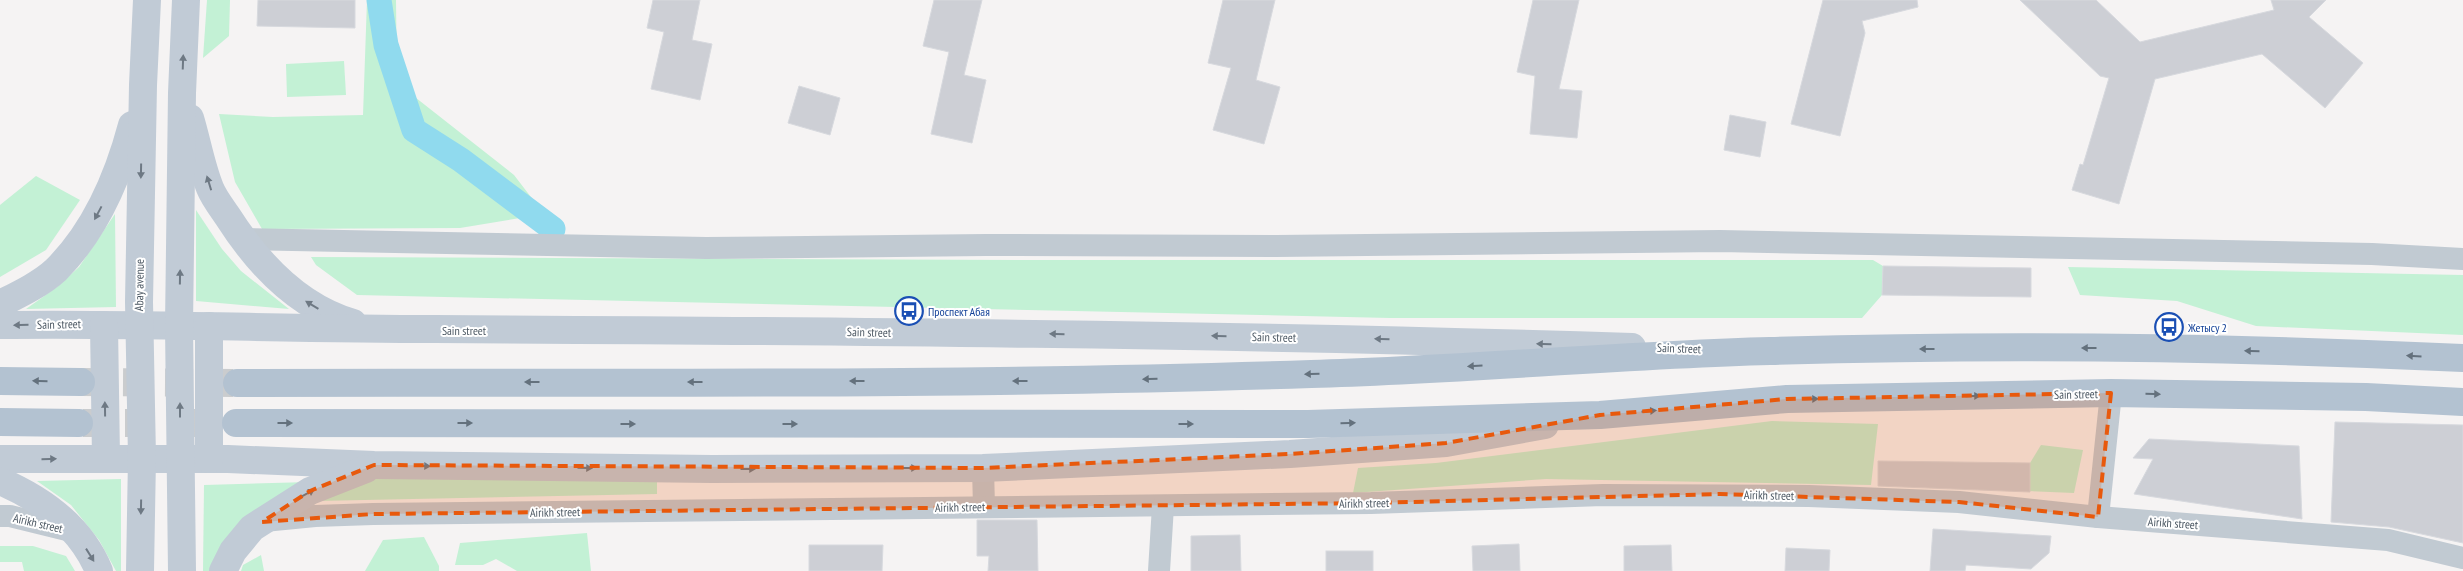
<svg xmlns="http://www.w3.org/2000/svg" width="2463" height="571" font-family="'PT Sans Narrow',sans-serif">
<rect width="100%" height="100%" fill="#f5f3f3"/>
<g fill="#c3f1d5">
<polygon points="207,0 230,0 229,36 203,58"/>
<polygon points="367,0 396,0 397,83 514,175 544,214 460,228 262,229 235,182 219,114 273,117 363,115"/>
<polygon points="344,61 346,95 287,97 286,64"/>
<polygon points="36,176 80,200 46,250 0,277 0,205"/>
<polygon points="196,210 222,249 241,271 289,309 196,301"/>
<polygon points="115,214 116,307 26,309 57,287 79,267"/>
<polygon points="311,257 1028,260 1873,260 1883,266 1882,295 1862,318 1390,318 357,295 316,265"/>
<polygon points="2068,267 2463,275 2463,335 2256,326 2177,301 2080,295"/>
<polygon points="1772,421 1878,424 1871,485 1546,479 1353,493 1358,468 1436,463"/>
<polygon points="2041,445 2083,450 2074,493 2028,491 2030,463"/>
<polygon points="378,477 657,480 657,494 316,501"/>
<polygon points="121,479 121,571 116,571 99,540 71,505 37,481"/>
<polygon points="309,482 214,571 203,571 204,485"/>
<polygon points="587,533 591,571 517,571 496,559 483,565 455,565 460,543"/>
<polygon points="424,537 439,566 439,571 365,571 383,540"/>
<polygon points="0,546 33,546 66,556 75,571 24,571 22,562 0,562"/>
<polygon points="261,555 264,571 241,571 243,565"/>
</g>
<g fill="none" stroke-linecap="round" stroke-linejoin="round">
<polyline stroke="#90daee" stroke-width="25" points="379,0 386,45 414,130 461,160 553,229"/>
</g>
<g fill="#cdcfd5" stroke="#d7d9de">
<polygon points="258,0 355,0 355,28 257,26"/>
<polygon points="653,0 700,0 692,40 712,44 700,100 651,89 664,32 647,28"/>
<polygon points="934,0 982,0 964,75 986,80 972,143 931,134 949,52 923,46"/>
<polygon points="1223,0 1275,0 1256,80 1280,87 1264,144 1213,130 1231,68 1208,63"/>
<polygon points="1533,0 1579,0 1559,89 1582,91 1577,138 1530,134 1535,76 1517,72"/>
<polygon points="1823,0 1917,0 1918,7 1862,21 1865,33 1840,136 1791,124"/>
<polygon points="2020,0 2096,0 2140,42 2274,10 2271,0 2326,0 2309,17 2363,63 2325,108 2262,54 2155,79 2119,204 2072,190 2080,164 2083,165 2109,78 2100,76"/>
<polygon points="799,86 840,98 830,135 788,123"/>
<polygon points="1730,115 1766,122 1760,157 1724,150"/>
<polygon points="1883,266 2031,268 2031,297 1882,295"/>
<polygon points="2335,422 2463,425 2463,543 2389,527 2331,522"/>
<polygon points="2149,439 2299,446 2302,519 2134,494 2153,459 2133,458"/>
<polygon points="1878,461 2030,463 2030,492 1878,486"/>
<polygon points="977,520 1037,520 1038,571 988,571 989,556 977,556"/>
<polygon points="1933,529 2051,536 2049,553 2031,569 1966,565 1965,571 1930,571"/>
<polygon points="1240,535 1241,571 1191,571 1191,536"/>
<polygon points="1519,544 1520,571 1473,571 1472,546"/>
<polygon points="809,545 883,545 882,571 809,571"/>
<polygon points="1671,545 1672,571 1624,571 1624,546"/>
<polygon points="1786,548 1830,550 1829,571 1785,571"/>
<rect x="1326" y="551" width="47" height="20"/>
</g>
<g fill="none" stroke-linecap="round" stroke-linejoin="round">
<g stroke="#caccce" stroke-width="28" stroke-dasharray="28 14" stroke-linecap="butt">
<polyline points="81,382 233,383"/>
<polyline points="83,423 205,423"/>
</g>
<g stroke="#c1cad2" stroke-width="22">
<polyline points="242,239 706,248 986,245 1276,246 1720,241 2372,254 2463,259"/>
<polyline points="983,468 984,507"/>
<polyline points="0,516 10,516 75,532"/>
<polyline points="2098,517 2111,393"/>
<polyline points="264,521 315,516 373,514 1371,503 1603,495 1809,496 1959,502 2098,517 2388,540 2463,558"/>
<polyline points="1159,571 1163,506"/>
</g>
<g stroke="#c1cbd6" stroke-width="28">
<path d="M190 118C197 141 201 166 210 188 214 198 222 208 228 217 258 264 298 307 353 323"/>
<path d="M0 304C18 295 41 284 56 270 96 230 118 178 132 125"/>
<path d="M0 325C145 323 290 329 435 329 834 331 1233 334 1632 347"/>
<polyline points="104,325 106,458"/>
<polyline points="0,459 228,459 374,465 712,469 983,468 1290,454 1446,443 1545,425"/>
<polyline points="209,459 209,326"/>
<path d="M0 481C42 499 81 527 99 571"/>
<polyline points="140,571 142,458 139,302 143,85 147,0"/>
<polyline points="182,571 179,326 182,93 186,0"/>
<polyline points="223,571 233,551 252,528 310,491 366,469"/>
</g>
<g stroke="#b3c2d1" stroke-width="28">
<polyline points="0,381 81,382"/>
<path d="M237 383C595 382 954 386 1311 374 1464 370 1617 355 1770 351 2000 344 2232 347 2463 358"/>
<polyline points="0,422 79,423"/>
<polyline points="236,423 1308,424 1600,415 1787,399 2111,393 2366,397 2463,402"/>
</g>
</g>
<defs><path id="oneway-solid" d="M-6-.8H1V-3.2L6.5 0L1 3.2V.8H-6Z" transform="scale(1.25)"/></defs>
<g fill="#6e7984">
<use href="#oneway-solid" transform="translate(183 62) rotate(-88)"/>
<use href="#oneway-solid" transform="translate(141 171) rotate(91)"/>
<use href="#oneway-solid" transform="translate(209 183) rotate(-107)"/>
<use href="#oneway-solid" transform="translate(98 213) rotate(118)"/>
<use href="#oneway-solid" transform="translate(180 277) rotate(-89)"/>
<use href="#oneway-solid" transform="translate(312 305) rotate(-149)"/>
<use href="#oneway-solid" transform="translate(21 325) rotate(179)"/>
<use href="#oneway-solid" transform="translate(1057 334) rotate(-179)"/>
<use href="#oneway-solid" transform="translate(1219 336) rotate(-179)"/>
<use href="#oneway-solid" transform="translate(1382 339) rotate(-178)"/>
<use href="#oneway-solid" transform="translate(1544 344) rotate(-178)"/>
<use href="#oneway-solid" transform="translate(105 409) rotate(-91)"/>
<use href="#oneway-solid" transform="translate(180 410) rotate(-90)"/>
<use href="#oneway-solid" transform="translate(49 459) rotate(-1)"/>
<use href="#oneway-solid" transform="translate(423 466) rotate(1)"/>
<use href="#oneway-solid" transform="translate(585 468) rotate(1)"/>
<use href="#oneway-solid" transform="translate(910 468)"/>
<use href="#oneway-solid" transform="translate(748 469)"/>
<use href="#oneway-solid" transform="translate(308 493) rotate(-29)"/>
<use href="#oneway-solid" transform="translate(141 507) rotate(91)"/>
<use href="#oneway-solid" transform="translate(90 555) rotate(58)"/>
</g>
<g fill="#64717d">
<use href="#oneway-solid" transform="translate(2089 348) rotate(180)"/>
<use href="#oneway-solid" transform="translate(1927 349) rotate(180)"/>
<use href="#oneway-solid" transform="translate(2252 351) rotate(-179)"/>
<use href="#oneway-solid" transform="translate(2414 356) rotate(-177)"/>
<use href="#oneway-solid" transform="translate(1475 366) rotate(177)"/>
<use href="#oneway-solid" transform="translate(1312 374) rotate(178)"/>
<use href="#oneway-solid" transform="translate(1150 379) rotate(178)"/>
<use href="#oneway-solid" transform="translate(40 381) rotate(-179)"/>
<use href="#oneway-solid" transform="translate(857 381) rotate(180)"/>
<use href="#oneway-solid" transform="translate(1020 381) rotate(180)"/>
<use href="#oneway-solid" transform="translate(532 382) rotate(180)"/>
<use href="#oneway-solid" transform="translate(695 382) rotate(180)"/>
<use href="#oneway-solid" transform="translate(2153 394) rotate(1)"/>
<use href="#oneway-solid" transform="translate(1973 396) rotate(-1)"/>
<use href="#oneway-solid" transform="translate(1811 399) rotate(-1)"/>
<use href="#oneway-solid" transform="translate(1649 411) rotate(-5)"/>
<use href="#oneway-solid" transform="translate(285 423)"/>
<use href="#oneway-solid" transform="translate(465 423)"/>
<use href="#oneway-solid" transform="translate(1348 423) rotate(-2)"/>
<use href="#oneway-solid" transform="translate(628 424)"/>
<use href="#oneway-solid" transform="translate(790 424)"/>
<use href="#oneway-solid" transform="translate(1186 424)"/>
</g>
<path fill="#e8590c" fill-opacity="0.2" stroke="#e8590c" stroke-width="4" stroke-dasharray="10 6" stroke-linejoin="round" d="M2111 393 2098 517 1959 502 1720 494 1371 503 373 514 262 522 310 491 374 465 983 468 1290 454 1446 443 1600 415 1787 399Z"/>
<defs>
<symbol id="bus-ring" viewBox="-11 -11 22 22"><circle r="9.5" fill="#fff" stroke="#1a4fb4" stroke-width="1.5"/><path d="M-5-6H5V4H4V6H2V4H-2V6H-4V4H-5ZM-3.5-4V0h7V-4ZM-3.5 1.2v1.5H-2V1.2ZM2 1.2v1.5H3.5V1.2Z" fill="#1a4fb4"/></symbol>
</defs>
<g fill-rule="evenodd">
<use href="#bus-ring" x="893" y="295" width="32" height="32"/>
<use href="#bus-ring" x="2153" y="311" width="32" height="32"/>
</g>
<g text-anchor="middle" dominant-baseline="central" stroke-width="4" stroke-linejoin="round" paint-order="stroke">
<g font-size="12" fill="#4a5661" stroke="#fff">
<text transform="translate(139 285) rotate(-89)">Abay avenue</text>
<text transform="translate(59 324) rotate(-1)">Sain street</text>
<text x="464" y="330">Sain street</text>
<text transform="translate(869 332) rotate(1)">Sain street</text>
<text transform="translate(1274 337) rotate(1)">Sain street</text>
<text transform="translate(1679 348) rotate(2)">Sain street</text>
<text transform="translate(2076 394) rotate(-1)">Sain street</text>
<text transform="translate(1769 495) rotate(1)">Airikh street</text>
<text transform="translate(1364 503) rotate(-1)">Airikh street</text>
<text transform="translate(960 507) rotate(-1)">Airikh street</text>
<text transform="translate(555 512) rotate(-1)">Airikh street</text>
<text transform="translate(38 523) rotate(13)">Airikh street</text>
<text transform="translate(2173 523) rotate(4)">Airikh street</text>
</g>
<g font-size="12" fill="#164399" stroke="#fff" text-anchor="start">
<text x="928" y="311">Проспект Абая</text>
<text x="2188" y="327">Жетысу 2</text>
</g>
</g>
</svg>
